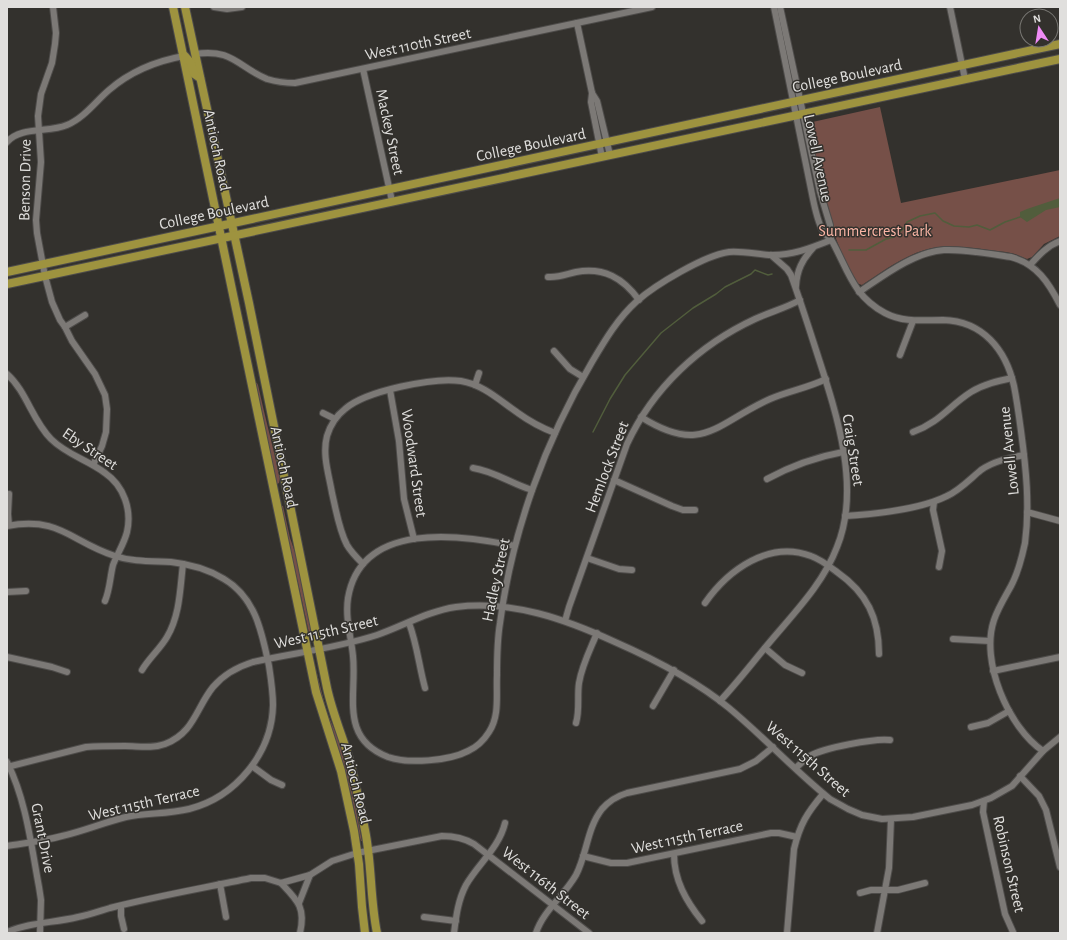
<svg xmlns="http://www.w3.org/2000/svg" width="1067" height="940" font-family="'Alegreya Sans',sans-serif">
<rect width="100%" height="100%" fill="#33312d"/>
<g fill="#765048">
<path d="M880 107 901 203 1060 170V236L1044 244 1032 257 1027 259 1015 254 1006 252C985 250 960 245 939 247 911 250 885 270 862 285L856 283C829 235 818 177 808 123Z"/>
<path d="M255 383H257L258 385C265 417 273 447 280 478L279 483 277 484 275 480Z"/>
<path d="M281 506H283L290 538 296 555 312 635 310 636 309 633C300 590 290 549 281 506Z"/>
<polygon points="314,662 327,713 337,735 350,778 362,841 361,841 360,838 351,793 324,711 313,663"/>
</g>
<polygon fill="#515d3c" points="1060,198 1060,207 1046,210 1027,222 1020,217 1020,212 1027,209"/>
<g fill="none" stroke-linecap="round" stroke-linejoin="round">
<g stroke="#515d3c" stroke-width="1.5">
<polyline points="849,250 866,250 886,239 894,237 903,229 907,222 920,216 935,213 943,221 954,226 969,227 977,225 990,230 1005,222 1020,217"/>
<polyline points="593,432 610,399 625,375 661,333 693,308 716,294 725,287 751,274 755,270 768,275 772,274"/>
</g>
<defs>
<g id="minor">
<polyline points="53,7 56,33 55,44 52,63 41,94 38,116 41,162 36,220 37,233 45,276 52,302 60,320 65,327 72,341 95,374 105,395 107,409 106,432 102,446 93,465"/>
<polyline points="214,7 227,9 242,7"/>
<path d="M774 7 812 194C814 204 817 221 823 231 825 235 829 237 832 241 848 270 853 296 885 313 904 323 923 320 943 320 983 321 1006 350 1014 386 1017 401 1019 416 1021 431 1026 468 1030 505 1025 543 1022 557 1018 573 1011 586 1005 597 998 608 994 620 980 661 1008 727 1043 751"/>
<polyline points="780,7 820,192 830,225 831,240"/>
<polyline points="950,7 965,79"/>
<polyline points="577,23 592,93 597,101 610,155"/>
<path d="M195 54C232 48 238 67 267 79 277 82 286 83 295 83L652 7"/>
<polyline points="363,69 392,201"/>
<polyline points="592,93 591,102 602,157"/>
<path d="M7 142C21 126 49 133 67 125 84 118 96 101 109 90 131 71 156 61 184 56"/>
<path d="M1030 265C1039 255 1047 246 1060 241"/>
<path d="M548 277C558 278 567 274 576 272 604 267 623 278 639 300"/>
<path d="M796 286C797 270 802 260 813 248"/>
<path d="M859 292C883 276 914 252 944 250 964 249 991 254 1011 257 1037 264 1049 283 1060 305"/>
<polyline points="65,327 85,315"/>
<polyline points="554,351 570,369 583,377"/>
<polyline points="900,355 913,321"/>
<path d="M7 374C27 392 32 420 51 439 67 455 88 460 105 473 124 486 132 510 127 532 124 544 117 554 113 565 110 577 110 589 105 601"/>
<polyline points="475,385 479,373"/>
<polyline points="390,390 399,441 404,499 414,539"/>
<polyline points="323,413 335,419"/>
<path d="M641 417C703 456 716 423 770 399 788 391 808 388 826 379"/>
<path d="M913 432C940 422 949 406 971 392 984 384 998 381 1012 378"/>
<path d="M473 468C494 471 512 484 532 490"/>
<path d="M767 479C791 466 816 457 843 452"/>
<polyline points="614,480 672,506 683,510 695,510"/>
<polyline points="9,494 8,514 9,525"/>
<polyline points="934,502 933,510 942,551 939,567"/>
<polyline points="1027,512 1060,521"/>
<path d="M845 516C876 514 919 510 947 496 960 490 970 479 981 470 994 461 1009 458 1024 455"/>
<path d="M7 526C60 516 71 542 115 556 133 562 152 561 171 562 189 564 208 569 224 579 256 598 262 633 269 666 271 679 273 692 273 705 272 753 236 797 189 809 168 814 147 813 126 817 105 822 84 831 62 836 44 841 25 843 7 846"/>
<path d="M515 546C459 534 361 521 348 598 345 618 351 636 353 656 357 695 339 738 388 757 408 764 449 761 468 751 477 747 484 740 489 732 500 715 496 695 497 675 497 658 497 641 500 623 512 532 545 441 592 362 605 340 618 318 637 301 655 285 705 255 729 252 742 251 756 254 769 255 791 256 811 248 831 240"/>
<polyline points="587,558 619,569 632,570"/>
<path d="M363 564C357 558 351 552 347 545 339 530 336 510 332 493 329 475 322 455 327 436 330 426 336 416 345 409 365 391 434 377 461 381 484 385 499 400 518 413 529 421 542 428 555 433"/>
<polyline points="7,592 26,591"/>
<path d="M705 603C728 570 769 540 811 556 820 559 829 566 837 572 867 593 879 618 879 654"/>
<path d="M565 621 569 607 627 444C653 388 699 345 755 319 770 312 786 308 800 300"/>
<path d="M409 623C417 644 419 666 425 688"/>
<polyline points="953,639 990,641"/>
<polyline points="765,648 785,665 802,673"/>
<polyline points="7,657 52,667 67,672"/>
<path d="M142 670C149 658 160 649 167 637 180 615 180 589 183 564"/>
<polyline points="993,671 1060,657"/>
<path d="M720 701C737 683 753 662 769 643 794 613 823 584 837 547 862 486 835 409 816 350 808 325 800 300 791 275L787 269 771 255"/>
<polyline points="653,706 674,670"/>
<path d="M576 723C580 710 577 696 579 683 582 665 590 650 597 633"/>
<polyline points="971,727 988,723 1009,711"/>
<path d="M7 762C26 800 31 844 39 887L41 900 40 933"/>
<polyline points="252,766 271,780 282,785"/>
<path d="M7 767 86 747C99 746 112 746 125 746 138 746 152 749 165 744 194 733 196 708 213 687 224 674 237 667 253 662 294 653 337 648 377 635 403 626 428 611 456 607 512 600 565 619 615 642 656 660 695 680 729 708 764 737 795 771 830 799L848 809 862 815 882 819 913 817 972 805 991 798 1012 786 1043 751 1060 737"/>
<path d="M796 768C800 764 805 759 810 756 823 748 875 738 890 740"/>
<polyline points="1020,776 1039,796 1046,810 1060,867"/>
<polyline points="984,801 983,812 1005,914 1013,932"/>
<path d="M674 854C674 880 686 901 702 921"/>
<polyline points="583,856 611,863 627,863 771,833 779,833 797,837"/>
<path d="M281 883C297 900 306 907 300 933"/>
<polyline points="220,884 226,917"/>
<polyline points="860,893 871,890 898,890 925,883"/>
<polyline points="299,903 310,875"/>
<polyline points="121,906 121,916 124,929"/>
<polyline points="424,917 456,921"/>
<path d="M7 932C30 922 54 923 78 917 89 915 100 911 110 908 157 896 204 888 251 878H265L281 883 310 875 332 861 357 853 442 836C454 836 464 838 474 844L589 933"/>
<path d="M454 933C456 917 458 900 466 885 478 864 499 848 505 823"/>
<path d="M536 933C543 911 564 896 576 875 587 854 587 828 602 809 609 801 617 796 627 793L740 769 756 761 773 747"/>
<path d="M787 933 794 849C800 824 807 813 823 794"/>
<polyline points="877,933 889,868 891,819"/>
</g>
<g id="major">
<polyline points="173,7 316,692 341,771 354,831 359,864 362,907 365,933"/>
<path d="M185 7 249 303 327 688C332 711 341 733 348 755 355 780 360 805 365 830 372 864 370 899 377 933"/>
<polyline points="185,56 191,63 194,74 200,78"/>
<polyline points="7,272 1060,44"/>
<polyline points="7,284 1060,59"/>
</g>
</defs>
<use href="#minor" stroke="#4e4c4a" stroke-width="8"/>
<use href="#major" stroke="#4e4c4a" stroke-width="10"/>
<use href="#minor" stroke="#7c7976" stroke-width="6"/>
<use href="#major" stroke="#9e933f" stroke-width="8"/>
</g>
<g text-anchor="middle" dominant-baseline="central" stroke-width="3" stroke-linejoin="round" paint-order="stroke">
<g font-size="16" fill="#e0dfdd" stroke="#33312d">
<text transform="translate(418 44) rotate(-12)">West 110th Street</text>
<text transform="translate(847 76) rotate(-12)">College Boulevard</text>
<text transform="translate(390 132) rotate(78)">Mackey Street</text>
<text transform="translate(531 145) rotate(-12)">College Boulevard</text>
<text transform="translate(217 150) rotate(78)">Antioch Road</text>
<text transform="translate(818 158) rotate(78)">Lowell Avenue</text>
<text transform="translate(25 180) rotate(-89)">Benson Drive</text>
<text transform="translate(214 213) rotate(-12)">College Boulevard</text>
<text transform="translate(90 449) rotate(34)">Eby Street</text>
<text transform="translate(853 450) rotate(81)">Craig Street</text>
<text transform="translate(1009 451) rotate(-96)">Lowell Avenue</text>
<text transform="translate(414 463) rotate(82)">Woodward Street</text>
<text transform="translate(284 467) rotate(78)">Antioch Road</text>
<text transform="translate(607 467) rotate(-69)">Hemlock Street</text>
<text transform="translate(496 580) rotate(-78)">Hadley Street</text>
<text transform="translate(326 632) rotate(-13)">West 115th Street</text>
<text transform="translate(808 759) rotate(41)">West 115th Street</text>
<text transform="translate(356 783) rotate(76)">Antioch Road</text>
<text transform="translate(144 803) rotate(-13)">West 115th Terrace</text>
<text transform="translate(687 837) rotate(-12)">West 115th Terrace</text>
<text transform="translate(43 838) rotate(79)">Grant Drive</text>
<text transform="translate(1009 864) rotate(77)">Robinson Street</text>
<text transform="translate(546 883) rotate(38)">West 116th Street</text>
</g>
<g font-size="16" fill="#fbb6a6" stroke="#33312d">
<text x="875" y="231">Summercrest Park</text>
</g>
</g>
<rect width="1067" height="940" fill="none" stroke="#e0dfdd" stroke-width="16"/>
<g transform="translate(1039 28) rotate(348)"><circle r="19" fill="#33312d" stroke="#787773"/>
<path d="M0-3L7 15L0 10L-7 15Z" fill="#ef8bf6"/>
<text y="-6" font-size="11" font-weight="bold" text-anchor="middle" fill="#e0dfdd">N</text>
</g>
</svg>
